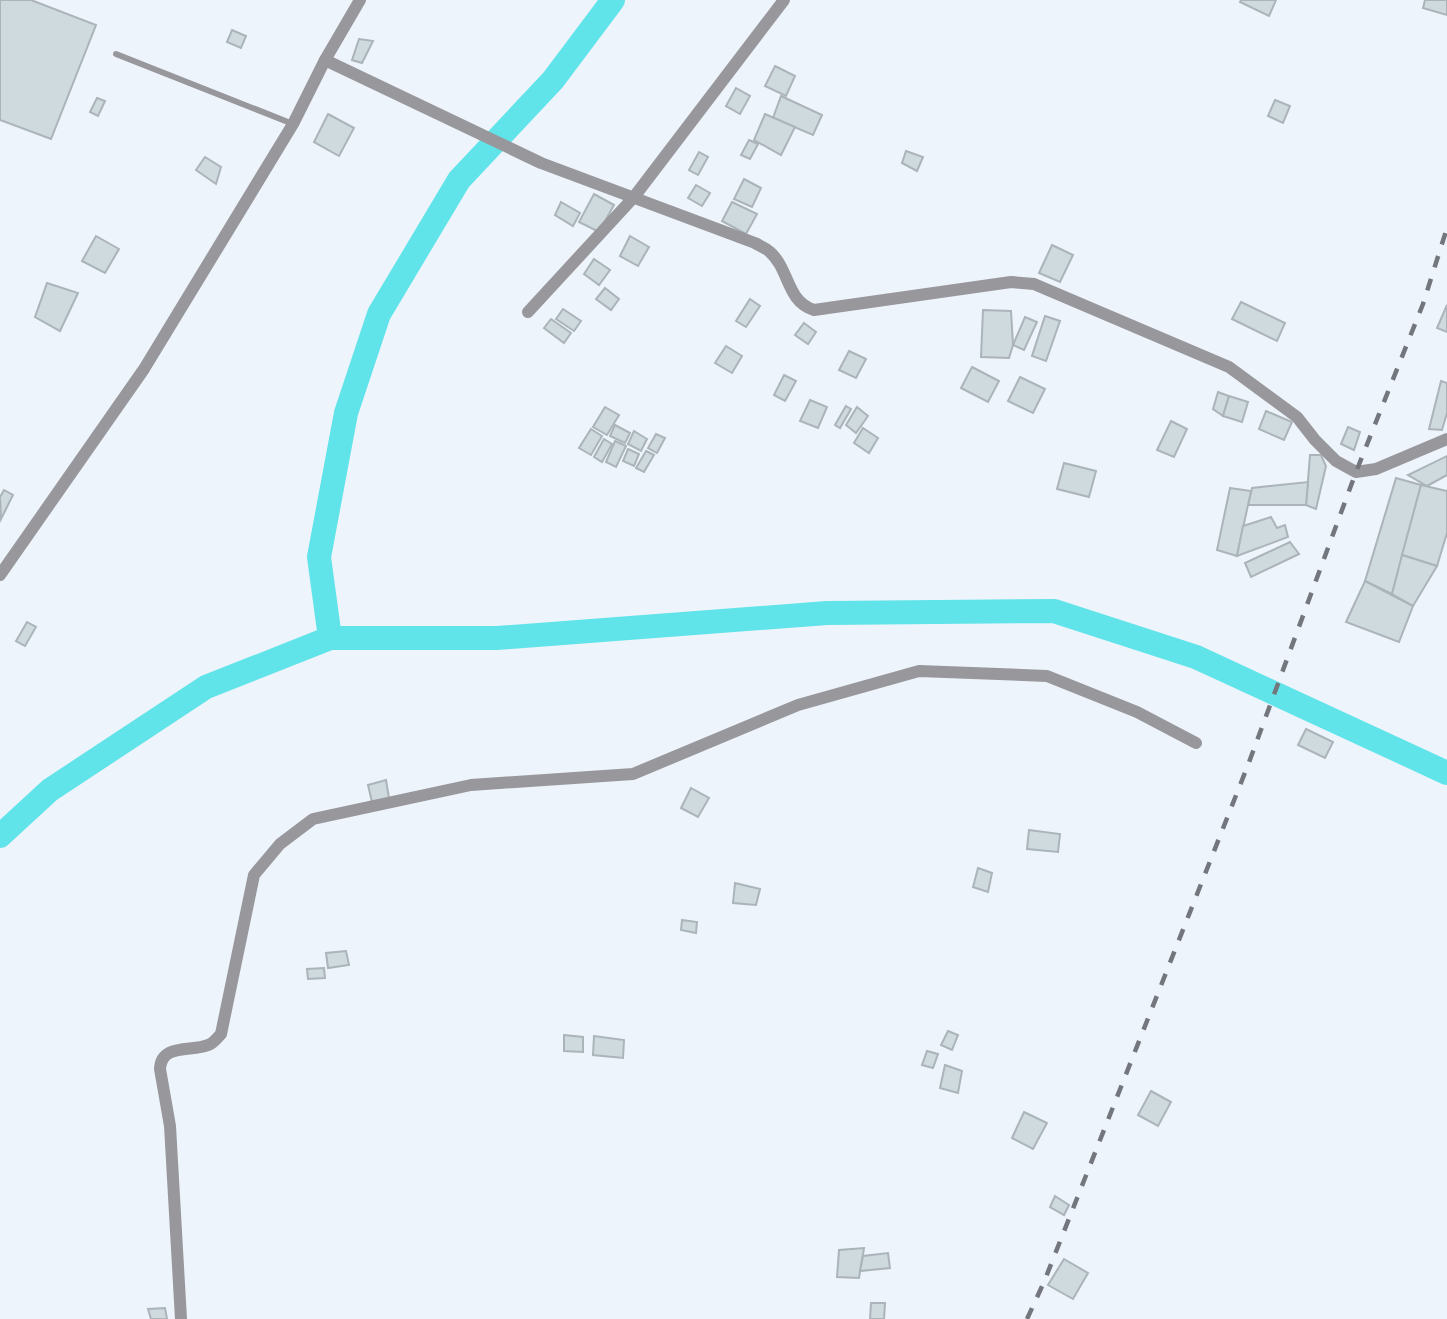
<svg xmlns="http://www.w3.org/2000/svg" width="1447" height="1319" font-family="Montserrat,sans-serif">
<rect width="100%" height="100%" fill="#eef4fc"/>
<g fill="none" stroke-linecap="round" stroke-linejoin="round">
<g stroke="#61e4e9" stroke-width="24">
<polyline points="330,638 319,557 346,413 379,314 459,180 553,80 613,0"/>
<polyline points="0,836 50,790 206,687 330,638 497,638 827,613 1054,611 1196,657 1447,773"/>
</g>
</g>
<g fill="#cfdade" stroke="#aab4b9" stroke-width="2">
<polygon points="0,0 31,0 96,25 51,139 0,120"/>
<polygon points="1241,0 1276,0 1269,16 1240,2"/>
<polygon points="1425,0 1447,0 1447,15 1423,8"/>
<polygon points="232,30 246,36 241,48 227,42"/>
<polygon points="359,39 373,41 362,63 352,60"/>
<polygon points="775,66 795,76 786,96 765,86"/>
<polygon points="736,88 750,96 740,114 726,106"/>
<polygon points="781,96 822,115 813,135 773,118"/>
<polygon points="97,98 105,101 98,116 90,112"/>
<polygon points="1275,100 1290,106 1283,123 1268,116"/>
<polygon points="328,114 354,128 339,156 314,142"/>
<polygon points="765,114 795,127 781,155 754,140"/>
<polygon points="749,140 758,144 750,159 741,155"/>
<polygon points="906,151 923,157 917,171 902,163"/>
<polygon points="699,152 708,157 698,175 689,170"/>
<polygon points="205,157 221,167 216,184 196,170"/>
<polygon points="744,179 761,188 752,207 734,199"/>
<polygon points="696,185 710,193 702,206 688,198"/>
<polygon points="594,194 614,205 599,232 579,222"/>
<polygon points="561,202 580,213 573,226 555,215"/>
<polygon points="732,202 757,214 746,234 722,221"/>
<polygon points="96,236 119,249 105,273 82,261"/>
<polygon points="630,236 649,247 638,266 620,256"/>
<polygon points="1052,245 1073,255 1060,282 1039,273"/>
<polygon points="594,259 610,270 599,285 584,274"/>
<polygon points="47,283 78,293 60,331 35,317"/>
<polygon points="605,288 619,299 611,310 596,299"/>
<polygon points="750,299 760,306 746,327 736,321"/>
<polygon points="1241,302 1285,323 1277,341 1232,319"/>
<polygon points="1447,305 1447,332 1437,328"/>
<polygon points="563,309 581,321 574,331 556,319"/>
<polygon points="983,310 1011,311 1013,345 1009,358 981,357"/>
<polygon points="1045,316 1060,321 1046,361 1032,356"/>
<polygon points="1025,317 1037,322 1024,350 1013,345"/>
<polygon points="551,319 571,333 564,343 544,328"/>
<polygon points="804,323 816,332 808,344 795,335"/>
<polygon points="726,346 742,356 732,373 715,363"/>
<polygon points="849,351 866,359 856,378 839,370"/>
<polygon points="972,367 999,381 988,402 961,388"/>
<polygon points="784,375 796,381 785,401 774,395"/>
<polygon points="1020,377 1045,389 1033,413 1008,401"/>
<polygon points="1441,381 1447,383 1447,413 1442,430 1429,429"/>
<polygon points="1218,392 1229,396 1223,416 1213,409"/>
<polygon points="1229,396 1248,402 1242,422 1223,416"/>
<polygon points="810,400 827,407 818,428 800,421"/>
<polygon points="846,406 851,409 840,428 835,425"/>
<polygon points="605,407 619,415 607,435 593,427"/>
<polygon points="857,407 868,416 856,433 846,425"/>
<polygon points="1266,411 1292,422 1284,440 1259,429"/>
<polygon points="1171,421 1187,429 1174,457 1157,450"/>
<polygon points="615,425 630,433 625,443 610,436"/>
<polygon points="1348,427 1360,432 1354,450 1341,444"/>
<polygon points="863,428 878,438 869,453 854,443"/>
<polygon points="591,429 602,436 591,455 579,448"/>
<polygon points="634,431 647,439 641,451 628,444"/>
<polygon points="656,434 665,438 657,453 648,448"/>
<polygon points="604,439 612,444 602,462 594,457"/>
<polygon points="615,441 626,446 616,467 606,462"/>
<polygon points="628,449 639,454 634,466 623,461"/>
<polygon points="646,451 654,455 644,472 636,468"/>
<polygon points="1310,455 1321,455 1326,466 1316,509 1306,505"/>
<polygon points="1447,456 1447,475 1427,486 1408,475"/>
<polygon points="1064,463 1096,471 1089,497 1057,489"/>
<polygon points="1396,478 1421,485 1392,594 1365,581"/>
<polygon points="1308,482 1306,505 1248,505 1252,488"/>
<polygon points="1421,485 1447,491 1447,533 1437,566 1402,555"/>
<polygon points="1230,488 1251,491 1237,556 1217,550"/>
<polygon points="4,490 13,495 1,519 0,497"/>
<polygon points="1271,517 1277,528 1285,525 1288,537 1237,556 1243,526"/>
<polygon points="1290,542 1299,554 1251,577 1245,563"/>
<polygon points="1402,555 1437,566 1413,606 1392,594"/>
<polygon points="1365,581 1413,606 1399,642 1346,622"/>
<polygon points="27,622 36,627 25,646 16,641"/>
<polygon points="1306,729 1333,742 1325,758 1298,745"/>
<polygon points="386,780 389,798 372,802 368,785"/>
<polygon points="691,788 709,798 698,817 681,808"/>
<polygon points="1029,830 1060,834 1058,852 1027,849"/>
<polygon points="978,868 992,873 988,892 973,887"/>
<polygon points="735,883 760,889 756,905 733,903"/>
<polygon points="682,920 697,922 696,933 681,930"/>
<polygon points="346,951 349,965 328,968 326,953"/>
<polygon points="324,968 325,978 308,979 307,969"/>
<polygon points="948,1031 958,1035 952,1050 941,1045"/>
<polygon points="564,1035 583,1037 583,1052 564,1051"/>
<polygon points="594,1036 624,1040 623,1058 593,1055"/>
<polygon points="927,1051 938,1054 933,1068 922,1065"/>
<polygon points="945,1065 962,1071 958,1093 940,1088"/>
<polygon points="1151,1091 1171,1102 1158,1126 1138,1115"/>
<polygon points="1024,1112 1047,1123 1033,1149 1012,1138"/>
<polygon points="1055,1196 1069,1205 1064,1215 1050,1207"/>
<polygon points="864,1248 859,1278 837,1277 839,1250"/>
<polygon points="888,1253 890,1268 860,1271 863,1256"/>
<polygon points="1064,1259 1088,1273 1073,1299 1048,1285"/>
<polygon points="871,1303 885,1303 884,1319 870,1319"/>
<polygon points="165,1308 167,1319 151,1319 148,1309"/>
</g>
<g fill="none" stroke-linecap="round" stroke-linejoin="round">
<polyline stroke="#98989c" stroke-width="6" points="116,54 293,124"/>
<g stroke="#98989c" stroke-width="12">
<path d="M325 60 541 163 755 243C760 246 766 248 770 252 790 270 786 301 814 310L1011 282 1034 284 1229 367 1297 417 1315 440 1336 461 1356 472 1376 469 1447 439"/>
<polyline points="528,312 634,197 784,0"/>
<polyline points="0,575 144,369 293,124 325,60 360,0"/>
<path d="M181 1319 170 1126 160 1069C161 1043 192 1052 208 1045 213 1044 218 1037 221 1034L254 875 280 844 313 819 471 785 633 774 798 705 919 671 1047 676 1137 712 1196 743"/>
</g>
<polyline stroke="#73767c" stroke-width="4.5" stroke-dasharray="12 12" stroke-linecap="butt" points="1027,1319 1044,1282 1248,765 1356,472 1423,304 1447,228"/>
</g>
</svg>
